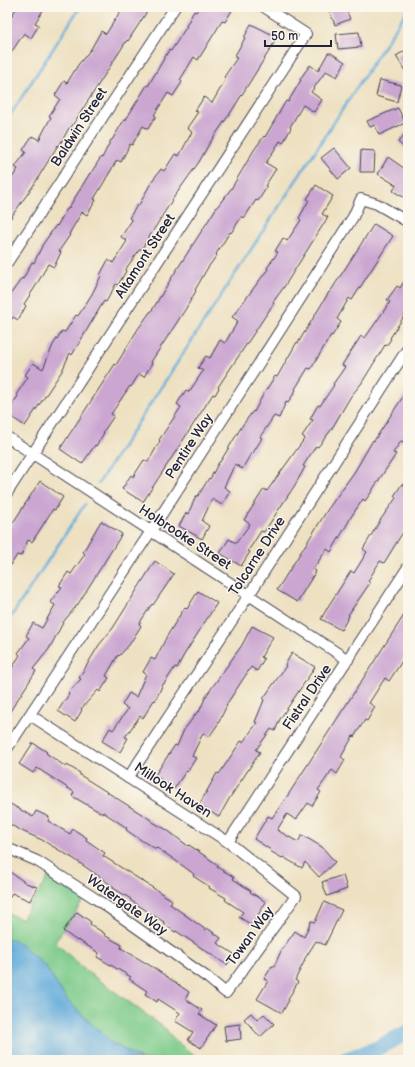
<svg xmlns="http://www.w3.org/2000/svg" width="415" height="1067" font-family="'Balsamiq Sans',sans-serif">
<rect width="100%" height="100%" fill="#fbf7ec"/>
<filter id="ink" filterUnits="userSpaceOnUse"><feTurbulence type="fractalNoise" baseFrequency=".025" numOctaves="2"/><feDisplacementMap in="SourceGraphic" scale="8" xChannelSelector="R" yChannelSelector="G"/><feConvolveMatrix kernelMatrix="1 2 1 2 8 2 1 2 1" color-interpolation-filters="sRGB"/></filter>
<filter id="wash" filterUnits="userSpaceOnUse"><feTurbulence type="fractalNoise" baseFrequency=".012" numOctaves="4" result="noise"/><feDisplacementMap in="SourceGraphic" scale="16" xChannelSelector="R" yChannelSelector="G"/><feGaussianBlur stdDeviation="0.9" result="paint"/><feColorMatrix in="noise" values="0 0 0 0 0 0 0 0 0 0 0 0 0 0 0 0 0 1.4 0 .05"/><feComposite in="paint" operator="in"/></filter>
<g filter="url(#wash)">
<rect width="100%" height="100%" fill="#eee1c2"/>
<polygon fill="#7bca89" stroke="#4e7662" points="49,876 84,900 55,942 85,970 166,1029 174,1040 201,1060 7,1060 7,913 21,919"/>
<polygon fill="#63acda" stroke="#42678a" points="7,938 20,943 45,966 67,1000 112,1043 141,1059 9,1060 7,1058"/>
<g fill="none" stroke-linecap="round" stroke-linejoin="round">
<g stroke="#63acda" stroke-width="2.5">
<polyline points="7,120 80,7"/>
<polyline points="98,484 408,9"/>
<polyline points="7,623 85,504"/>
</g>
<polyline stroke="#63acda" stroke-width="16" points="345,1060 376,1049 408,1032"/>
</g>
<g id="blocks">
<g fill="#caa6d1">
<polygon points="17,7 45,7 35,23 39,25 31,38 24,33 7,59 7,23"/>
<polygon points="123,7 144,7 148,10 128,41 127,40 70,129 69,128 59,146 58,145 33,186 7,223 7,185 18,169 15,167 26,152 23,150 32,136 39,140 51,117 49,116 60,99 55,95 64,81 67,83 78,65 91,49 101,31 106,34"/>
<polygon points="199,7 234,7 225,22 222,21 198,60 194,57 180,80 182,82 173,96 168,93 154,115 156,116 148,129 143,126 132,145 130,144 121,162 117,160 94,199 96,200 87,215 82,212 69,234 70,235 59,251 61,252 54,267 48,264 37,284 24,304 26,306 18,320 13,317 7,327 7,302 12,292 22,278 23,279 32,262 34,263 43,244 56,225 57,226 67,209 68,209 90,173 91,173 101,157 102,158 111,140 112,140 124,120 125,121 147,85 148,86 169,50 171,51 187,26 186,26 194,11 196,12"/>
<polygon points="337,7 345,7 350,19 335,25 329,10"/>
<polygon points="251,24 277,37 271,48 233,109 209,144 199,162 174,197 141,250 140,249 125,270 126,271 118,285 116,284 106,302 104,301 72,355 70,353 62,371 25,426 7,414 7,412 18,396 16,395 28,377 25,375 33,363 43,369 53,345 62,331 65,332 76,315 78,316 92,294 101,276 100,275 108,260 113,263 127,241 121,237 132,220 129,218 138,204 139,205 152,181 161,169 164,171 175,154 179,156 192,132 187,128 198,112 195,111 204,97 212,103 226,79 224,77 237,58 234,57 245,38 244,38"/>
<polygon points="359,32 361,47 338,49 336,34"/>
<polygon points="408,49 408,76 396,56"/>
<polygon points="328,53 331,53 345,62 337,77 326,71 311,92 322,100 314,112 303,105 290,127 291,128 283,143 280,141 266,163 276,169 265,186 267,187 258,201 256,200 244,218 242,216 231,233 230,232 216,254 217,255 207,269 195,290 196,291 185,310 151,362 152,363 144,377 139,374 131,387 130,386 111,414 114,416 103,432 104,433 96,446 95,445 82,464 60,449 115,364 116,365 138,329 150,312 151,312 172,277 217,207 231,189 254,150 264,136 265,137 286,101 288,102 301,80 300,79 310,65 318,71"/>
<polygon points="380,80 401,85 397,102 376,96"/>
<polygon points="398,108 405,123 379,135 375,125 370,127 367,121"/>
<polygon points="408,130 408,151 398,142"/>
<polygon points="334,148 351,168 338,179 321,158"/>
<polygon points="361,150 375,151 374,172 360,172"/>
<polygon points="388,157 408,171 408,193 405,198 393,191 396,185 378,174"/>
<polygon points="316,185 333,196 322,214 328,217 284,287 273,302 274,303 218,387 219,388 215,395 213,394 143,502 122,489 131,475 133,477 144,460 148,462 160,441 159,440 181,407 177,404 186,390 189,392 203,371 198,368 206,356 210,358 220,340 225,343 238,321 232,317 268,269 267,268 278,252 275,251 283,238 287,241 301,220 299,218 309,200 307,199"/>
<polygon points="374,224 393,236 352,300 349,298 337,319 341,322 332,336 331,335 311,369 308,368 295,389 296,390 288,403 286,402 279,418 274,416 260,437 262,438 253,453 252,452 242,469 235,464 224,487 230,491 222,505 212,499 202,521 209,526 202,539 179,526 186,513 188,514 196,496 198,496 209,478 210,479 219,462 220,462 242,426 253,411 254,412 263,395 275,376 277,377 297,342 298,343 329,292 330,292"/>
<polygon points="408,275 408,310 390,338 391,339 386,346 385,345 361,384 351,396 331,430 318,447 316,446 303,466 305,467 295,485 264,532 261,531 248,551 250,552 241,566 220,553 229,539 236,543 250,524 244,520 264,489 267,491 305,438 302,436 313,420 310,419 318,405 320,406 334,385 333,384 345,367 342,365 361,336 365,338 390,302 387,300 397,286 400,288"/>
<polygon points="408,389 408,434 403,442 401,441 393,453 396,454 373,489 373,490 365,501 363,499 349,520 349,521 331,552 327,549 313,569 316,571 297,602 277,590 328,509 355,471 373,440 374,441"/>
<polygon points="40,481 63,497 55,510 53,509 32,542 28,540 21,556 17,555 7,571 7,532"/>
<polygon points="402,484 408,488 408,524 384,563 380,561 368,581 370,583 348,615 349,616 341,630 321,619 329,605 351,571 354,573 367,552 363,549 381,519 396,498 394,496"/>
<polygon points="101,521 122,534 78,604 64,621 49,649 33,669 36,671 7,716 7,676 20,655 18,653 29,638 26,636 33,623 42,628 55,605 50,602 62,587 59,586 68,572 71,574 85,554 83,552"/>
<polygon points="155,561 174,574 153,605 152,604 139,624 141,626 129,645 119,656 118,655 106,676 109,678 100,692 98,690 81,709 82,710 75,722 58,711 69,694 68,693 81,679 79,678 99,645 113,628"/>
<polygon points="198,591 217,603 184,655 177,668 175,667 164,684 163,684 155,701 154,700 143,718 140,716 125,737 128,738 120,752 102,741 110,728 113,730 128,709 122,705 129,693 136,697 146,674 143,672 151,658 155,660 167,636 185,607 187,609"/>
<polygon points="408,609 408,652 389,681 385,678 369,703 375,707 367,721 365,720 354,737 353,736 341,757 345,760 337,774 332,770 318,790 321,792 312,806 308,803 296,820 287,814 277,830 298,842 302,835 322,847 335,862 319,877 305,862 302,868 283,857 282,858 270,851 271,850 254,839 268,816 272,818 288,795"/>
<polygon points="252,626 273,637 261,657 264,659 257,671 251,667 226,705 227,705 218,724 209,737 203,733 192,756 196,758 187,772 186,771 174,789 155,775 175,745 177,746 184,730 198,711 199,712 206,696 242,645"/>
<polygon points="292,653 315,667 280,719 275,731 271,729 256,750 260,752 229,799 219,817 199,805 217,773 219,774 241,741 243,742 257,723 255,722 264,700 263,699 286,666 285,665"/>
<polygon points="33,743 47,752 46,753 66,767 67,765 80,773 80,775 151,820 151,821 167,830 188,846 189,845 218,865 217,867 234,877 233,879 251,891 250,892 266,902 252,925 239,917 243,912 225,900 226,898 209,888 210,887 193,876 194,874 172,858 157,848 156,849 144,842 126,830 127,828 103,812 103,814 72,796 74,792 37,768 33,773 19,764"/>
<polygon points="7,802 33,817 36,811 49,817 48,821 70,834 73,829 87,838 86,840 105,853 103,856 172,900 170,904 206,930 207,928 221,938 217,943 234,954 227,965 176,931 175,932 163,923 164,922 130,900 131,899 113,888 114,887 74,859 42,840 24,832 7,823"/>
<polygon points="7,870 26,883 37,887 30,901 12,893 7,901"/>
<polygon points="343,875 347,889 327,896 322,882"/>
<polygon points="324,902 342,910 325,945 316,941 304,960 305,960 295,980 298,982 288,999 289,1000 282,1013 257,999 268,981 264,979 272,966 274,967 281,951 295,931 304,937 311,921 315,922"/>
<polygon points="77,912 91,922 90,924 105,934 104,935 122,945 121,948 154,968 189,992 185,999 202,1010 199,1014 216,1025 201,1048 188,1040 193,1032 175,1021 180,1013 158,999 157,1002 145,994 147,991 129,979 131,977 97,957 99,953 78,940 77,941 63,931"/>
<polygon points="251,1013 257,1020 264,1014 274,1024 260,1037 244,1019"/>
<polygon points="240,1024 241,1039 226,1041 224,1026"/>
</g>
</g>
</g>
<g filter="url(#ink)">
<use href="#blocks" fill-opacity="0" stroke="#413f4f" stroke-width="1"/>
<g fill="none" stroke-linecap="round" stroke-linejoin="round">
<defs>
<g id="street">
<polyline points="7,263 175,7"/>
<polyline points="7,437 348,660"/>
<polyline points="7,493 306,34 264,7"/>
<polyline points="7,749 151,531 353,217 361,199 377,204 408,222"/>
<polyline points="128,778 249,595 408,348"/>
<polyline points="228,842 408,567"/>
<polyline points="7,848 37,861 96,899 208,978 226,993 296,896 228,842 30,715"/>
</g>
</defs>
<use href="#street" stroke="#413f4f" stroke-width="12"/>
<use href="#street" stroke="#fff" stroke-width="10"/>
</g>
</g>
<g text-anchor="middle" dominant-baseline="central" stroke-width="3" stroke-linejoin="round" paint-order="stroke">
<g font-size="14" fill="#22223b" stroke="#fbf7ec">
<text transform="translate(79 127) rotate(-57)">Baldwin Street</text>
<text transform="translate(145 256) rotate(-57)">Altamont Street</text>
<text transform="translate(189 446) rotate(-57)">Pentire Way</text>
<text transform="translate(185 537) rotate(33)">Holbrooke Street</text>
<text transform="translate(257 556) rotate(-57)">Tolcarne Drive</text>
<text transform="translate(307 697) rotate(-56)">Fistral Drive</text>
<text transform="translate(173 790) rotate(33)">Millook Haven</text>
<text transform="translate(127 905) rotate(35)">Watergate Way</text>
<text transform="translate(250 936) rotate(-54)">Towan Way</text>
</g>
</g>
<rect width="415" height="1067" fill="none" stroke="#fbf7ec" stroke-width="24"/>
<path d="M265 40v6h66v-6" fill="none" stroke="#22223b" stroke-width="2"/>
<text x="271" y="40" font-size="12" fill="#22223b" stroke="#fbf7ec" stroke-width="3" paint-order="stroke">50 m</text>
</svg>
